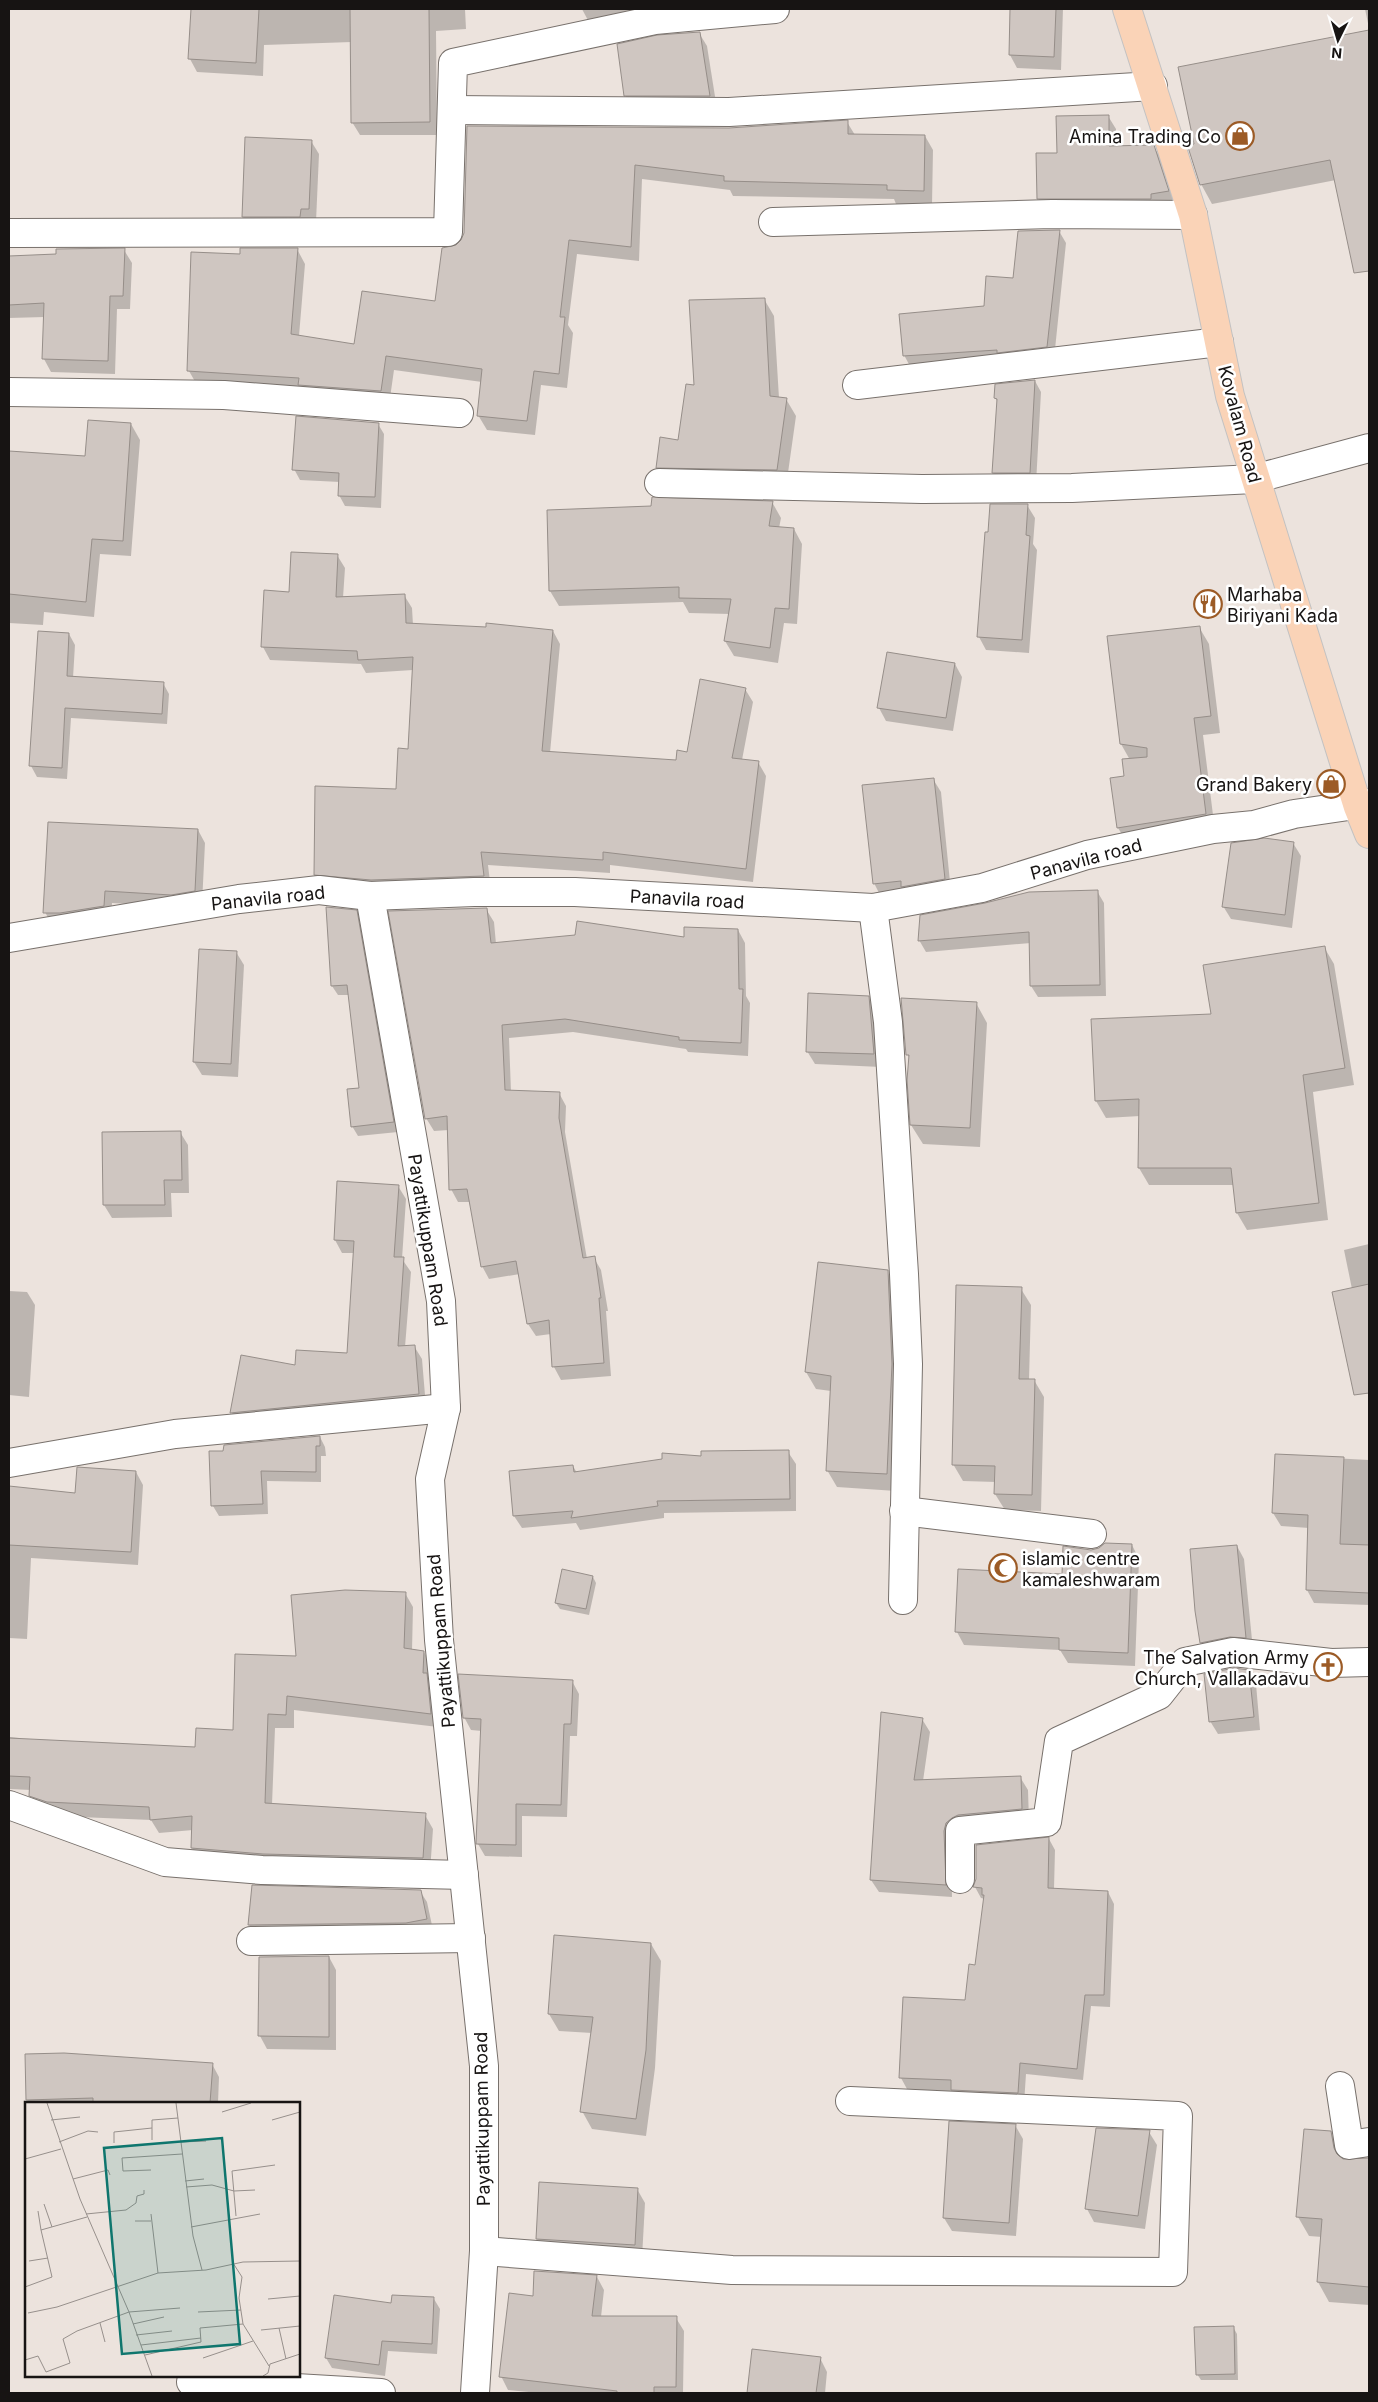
<svg xmlns="http://www.w3.org/2000/svg" width="1378" height="2402" font-family="Inter,sans-serif">
<rect width="100%" height="100%" fill="#ece3dd"/>
<g fill="#0003">
<polygon points="192,9 465,9 466,29 436,31 437,135 360,135 352,122 352,42 264,45 263,76 197,72 190,59"/>
<polygon points="582,9 691,9 591,26"/>
<polygon points="1012,9 1063,9 1061,70 1017,68 1010,55"/>
<polygon points="1365,9 1369,9 1369,28"/>
<polygon points="699,33 707,46 717,109 633,108 625,95"/>
<polygon points="1108,116 1116,129 1116,147 1153,146 1161,158 1175,203 1045,211 1038,198 1058,154"/>
<polygon points="847,122 855,135 925,136 933,150 932,205 896,204 894,199 733,196 730,190 642,179 639,261 577,254 568,325 573,333 567,388 541,385 535,435 487,430 478,415 482,382 394,370 389,405 197,385 189,371 241,255 297,249 305,264 299,336 355,345 436,302 457,246 462,241 465,233 468,127 729,129"/>
<polygon points="311,141 319,154 316,222 250,230 243,217"/>
<polygon points="1369,149 1369,241 1354,244 1336,180 1212,204 1201,184"/>
<polygon points="1059,231 1066,243 1054,359 911,368 904,355 985,307 1014,280"/>
<polygon points="124,250 132,263 130,309 117,309 115,374 51,372 44,359 45,317 9,318 9,257"/>
<polygon points="764,299 774,316 779,398 786,399 796,416 786,487 667,485 657,468 679,441 695,387"/>
<polygon points="1035,381 1041,392 1036,484 1000,484 993,473 998,402 995,398"/>
<polygon points="131,424 140,440 131,556 100,554 94,617 44,612 43,625 9,623 9,452 86,457"/>
<polygon points="378,424 384,434 381,508 345,506 339,495 340,482 300,480 294,469"/>
<polygon points="772,502 781,518 779,528 794,529 802,544 797,624 784,623 778,663 734,656 725,641 730,614 689,613 683,602 559,606 550,591"/>
<polygon points="1027,505 1035,518 1033,544 1037,550 1029,653 986,650 979,637"/>
<polygon points="337,555 345,568 343,598 404,595 412,608 413,625 553,631 560,644 550,753 677,761 688,753 745,689 753,702 742,760 758,762 766,776 753,882 610,865 610,873 488,865 491,890 323,888 315,875 397,790 409,750 413,670 366,673 361,664 270,660 263,647 290,593"/>
<polygon points="1199,627 1209,644 1220,733 1203,735 1215,831 1128,844 1118,828 1130,760 1121,744"/>
<polygon points="69,634 75,645 73,678 163,683 169,694 167,724 71,718 67,779 37,777 31,766"/>
<polygon points="955,664 962,677 953,731 886,721 879,708"/>
<polygon points="933,779 941,792 951,892 881,897 874,883"/>
<polygon points="198,830 205,843 202,904 179,907 112,903 111,919 52,925 45,912"/>
<polygon points="1293,843 1301,856 1292,928 1231,919 1223,906"/>
<polygon points="1097,891 1104,903 1106,996 1038,997 1031,986 1031,943 926,952 919,940"/>
<polygon points="486,909 494,922 496,944 685,939 738,930 745,943 746,996 750,1003 748,1056 688,1052 686,1049 573,1032 509,1038 511,1092 559,1093 566,1106 565,1132 587,1259 594,1258 601,1270 608,1311 606,1311 611,1376 561,1380 554,1367 551,1334 536,1336 528,1324 520,1274 489,1279 482,1266 471,1202 458,1202 451,1189 449,1130 434,1131 426,1118"/>
<polygon points="356,911 362,921 398,1132 358,1136 352,1126 360,1089 350,995 338,995 332,986"/>
<polygon points="1324,947 1334,964 1354,1085 1313,1092 1328,1220 1247,1230 1237,1213 1234,1185 1149,1185 1139,1168 1140,1116 1106,1118 1096,1101 1212,1015"/>
<polygon points="200,950 236,952 244,965 238,1077 202,1075 194,1062"/>
<polygon points="868,997 876,1011 881,1067 815,1064 807,1051"/>
<polygon points="976,1003 987,1023 980,1147 923,1144 911,1125 910,1059 907,1054"/>
<polygon points="180,1132 188,1145 189,1193 171,1193 172,1217 112,1218 104,1205 103,1133"/>
<polygon points="398,1186 406,1199 402,1259 411,1272 405,1347 414,1346 422,1359 426,1407 239,1426 232,1413 297,1367 348,1354 354,1253 342,1253 335,1240"/>
<polygon points="1369,1244 1369,1355 1352,1359 1352,1289 1344,1250"/>
<polygon points="819,1264 887,1272 897,1289 896,1491 837,1487 827,1470 831,1391 816,1389 806,1372"/>
<polygon points="1021,1289 1031,1305 1029,1380 1034,1380 1044,1397 1041,1511 1005,1510 995,1494 996,1482 963,1481 953,1464"/>
<polygon points="9,1291 27,1292 35,1305 29,1397 9,1395"/>
<polygon points="320,1437 325,1447 326,1456 321,1456 321,1482 267,1481 268,1514 219,1516 213,1506 224,1452"/>
<polygon points="788,1452 796,1464 796,1511 664,1513 664,1518 580,1530 576,1523 522,1528 514,1516 510,1472 573,1466 577,1473 702,1458"/>
<polygon points="1276,1455 1369,1460 1369,1605 1314,1603 1307,1590 1309,1528 1281,1526 1273,1513"/>
<polygon points="136,1472 143,1485 138,1565 31,1558 27,1639 9,1638 9,1487 76,1494"/>
<polygon points="1132,1545 1139,1559 1135,1666 1068,1663 1060,1650 964,1645 957,1632 1063,1576 1091,1551"/>
<polygon points="1237,1546 1244,1559 1253,1650 1209,1656 1201,1642"/>
<polygon points="593,1577 596,1583 589,1615 560,1609 556,1603"/>
<polygon points="405,1593 413,1607 412,1651 424,1652 432,1666 438,1727 294,1710 294,1728 275,1728 272,1805 425,1815 433,1829 430,1872 200,1862 192,1848 193,1830 159,1833 151,1820 56,1816 39,1810 31,1796 31,1790 9,1789 9,1737 19,1738 20,1740 196,1748 234,1731 298,1657"/>
<polygon points="1248,1671 1256,1684 1260,1730 1218,1734 1210,1721"/>
<polygon points="572,1681 579,1694 577,1736 570,1736 567,1817 522,1816 522,1857 485,1856 478,1844 482,1731 471,1730 464,1717"/>
<polygon points="922,1719 930,1732 923,1781 1020,1777 1028,1790 1029,1821 951,1844 952,1897 879,1892 871,1880"/>
<polygon points="1049,1839 1055,1850 1054,1889 1108,1892 1114,1904 1110,2007 1091,2006 1083,2080 1026,2074 1024,2104 959,2101 953,2092 907,2089 901,2078 967,2002 976,1966 985,1899 981,1898 975,1887"/>
<polygon points="253,1886 420,1891 427,1902 433,1930 256,1936 249,1925"/>
<polygon points="651,1944 661,1961 655,2068 646,2136 592,2129 582,2111 592,2033 559,2031 549,2014"/>
<polygon points="329,1957 336,1970 336,2050 267,2049 260,2036"/>
<polygon points="212,2064 219,2077 218,2103 29,2103 27,2100"/>
<polygon points="950,2122 1015,2125 1023,2139 1016,2236 952,2231 944,2218"/>
<polygon points="1149,2132 1157,2145 1145,2229 1094,2222 1087,2209"/>
<polygon points="1330,2132 1342,2152 1344,2161 1351,2162 1369,2158 1369,2305 1329,2302 1318,2282 1322,2237 1309,2236 1298,2217"/>
<polygon points="637,2189 645,2203 642,2258 545,2252 537,2239"/>
<polygon points="597,2277 604,2290 601,2317 676,2318 684,2331 683,2393 539,2393 508,2390 501,2376 534,2298"/>
<polygon points="434,2299 440,2309 437,2354 388,2351 385,2376 332,2368 326,2358 392,2304"/>
<polygon points="1233,2327 1237,2334 1238,2380 1201,2380 1197,2374"/>
<polygon points="753,2351 820,2358 827,2372 825,2393 748,2393"/>
</g>
<g fill="#cfc6c1" stroke="#968e89">
<polygon points="191,9 259,9 256,63 188,59"/>
<polygon points="350,9 429,9 430,122 351,123"/>
<polygon points="1010,9 1056,9 1054,57 1009,55"/>
<polygon points="1369,30 1369,271 1354,273 1330,160 1200,185 1187,144 1194,144 1178,67"/>
<polygon points="700,32 710,96 624,96 617,44 657,35"/>
<polygon points="1109,115 1109,146 1154,145 1169,191 1151,194 1151,199 1037,199 1036,153 1057,153 1056,116"/>
<polygon points="848,120 848,134 925,135 924,191 887,190 887,185 724,181 724,176 635,165 631,247 569,240 560,317 565,317 559,374 534,371 527,421 477,416 482,369 386,356 381,391 298,385 299,378 187,371 191,252 240,254 240,248 298,248 291,334 354,344 362,291 435,301 442,248 456,245 461,240 464,233 467,126 729,128"/>
<polygon points="245,137 312,140 309,209 301,209 300,217 242,217"/>
<polygon points="1060,230 1047,347 997,353 997,350 903,356 899,314 984,306 986,276 1013,278 1018,231"/>
<polygon points="125,248 123,296 110,296 108,361 42,359 44,303 9,305 9,256 56,254 56,249"/>
<polygon points="765,298 770,396 787,398 777,470 656,468 660,437 678,440 686,384 694,385 689,300"/>
<polygon points="1035,380 1030,473 992,473 997,399 994,398 995,384"/>
<polygon points="296,416 379,423 375,497 338,496 339,473 292,470"/>
<polygon points="88,420 131,423 123,541 92,539 86,602 9,594 9,451 85,456"/>
<polygon points="652,497 773,501 769,526 794,528 789,609 775,608 770,648 724,641 731,599 679,598 679,587 549,591 547,510 651,506"/>
<polygon points="990,504 1028,504 1026,535 1030,536 1022,640 977,637 985,532 988,532"/>
<polygon points="291,552 338,554 336,597 405,594 406,623 486,627 486,623 553,630 542,751 676,760 677,750 687,752 700,679 746,688 732,758 759,761 746,869 603,852 603,860 481,852 484,876 371,880 314,875 315,786 396,789 398,748 408,749 413,657 358,660 357,651 261,647 264,590 289,592"/>
<polygon points="1200,626 1211,716 1194,718 1206,814 1117,828 1110,778 1124,776 1122,759 1147,757 1147,748 1120,744 1107,636"/>
<polygon points="38,631 69,633 67,676 164,682 162,714 65,708 62,768 29,766"/>
<polygon points="887,652 955,663 946,718 877,708"/>
<polygon points="934,778 945,879 901,887 901,881 873,884 862,785"/>
<polygon points="48,822 198,829 195,891 171,895 105,891 104,906 60,913 43,913"/>
<polygon points="1264,838 1294,842 1285,915 1222,907 1231,843"/>
<polygon points="1098,890 1100,985 1030,986 1029,932 918,941 920,915 985,903 1029,892"/>
<polygon points="326,907 357,910 394,1122 351,1127 347,1089 359,1088 347,985 331,986"/>
<polygon points="487,908 491,943 575,935 577,921 684,937 684,927 738,929 739,989 743,989 741,1043 679,1040 679,1037 565,1019 502,1025 505,1090 560,1092 559,1118 583,1258 595,1256 601,1298 599,1298 604,1363 552,1367 549,1320 527,1324 516,1261 481,1267 467,1189 449,1190 447,1116 425,1119 388,911"/>
<polygon points="1325,946 1345,1068 1303,1075 1319,1203 1236,1213 1231,1168 1138,1168 1139,1099 1095,1101 1091,1019 1211,1014 1203,965"/>
<polygon points="199,949 237,951 231,1064 193,1062"/>
<polygon points="808,993 869,996 874,1054 806,1052"/>
<polygon points="901,998 977,1002 970,1128 910,1125 907,1080 909,1055 906,1055"/>
<polygon points="181,1131 182,1180 164,1180 165,1205 103,1205 102,1132"/>
<polygon points="337,1181 399,1185 394,1257 404,1257 398,1346 415,1345 419,1394 230,1413 241,1355 295,1365 296,1350 347,1353 354,1241 334,1240"/>
<polygon points="818,1262 888,1270 892,1364 887,1474 826,1471 831,1376 805,1372"/>
<polygon points="1369,1284 1369,1393 1354,1395 1332,1292"/>
<polygon points="956,1285 1022,1287 1019,1379 1035,1379 1032,1495 994,1494 995,1466 952,1465"/>
<polygon points="320,1436 320,1446 316,1446 316,1472 261,1471 263,1504 211,1506 209,1451 223,1451 224,1445"/>
<polygon points="789,1450 790,1499 657,1501 658,1506 571,1518 573,1511 513,1516 509,1471 573,1465 574,1472 662,1459 662,1453 701,1456 701,1451"/>
<polygon points="1275,1454 1344,1457 1340,1544 1369,1545 1369,1593 1306,1590 1308,1515 1272,1513"/>
<polygon points="77,1467 136,1471 131,1552 9,1545 9,1486 75,1493"/>
<polygon points="1105,1543 1132,1544 1128,1653 1059,1650 1059,1638 955,1632 958,1569 1062,1574 1063,1546 1091,1550 1099,1548"/>
<polygon points="1237,1545 1246,1638 1230,1637 1200,1643 1195,1611 1190,1549"/>
<polygon points="562,1569 593,1576 586,1609 555,1603"/>
<polygon points="345,1590 406,1592 404,1648 424,1651 423,1673 427,1673 431,1714 287,1696 286,1715 268,1714 265,1803 426,1813 423,1858 263,1854 191,1848 192,1816 150,1820 149,1807 47,1802 29,1796 30,1777 9,1776 9,1738 195,1747 196,1728 233,1730 235,1654 296,1656 291,1595"/>
<polygon points="1234,1668 1249,1670 1254,1717 1209,1722 1204,1674"/>
<polygon points="458,1674 573,1680 571,1724 564,1724 561,1805 516,1804 516,1845 476,1844 481,1719 463,1718"/>
<polygon points="881,1712 923,1718 914,1780 1021,1776 1022,1809 958,1815 952,1818 946,1823 944,1831 946,1885 870,1880"/>
<polygon points="1049,1837 1048,1888 1108,1891 1104,1995 1085,1995 1077,2069 1020,2063 1018,2093 951,2090 951,2080 899,2078 903,1997 965,2000 969,1964 975,1965 984,1895 982,1895 982,1888 973,1887 976,1879 976,1845"/>
<polygon points="252,1885 421,1890 427,1919 406,1923 248,1925"/>
<polygon points="554,1935 651,1943 646,2050 636,2119 580,2112 593,2017 548,2014"/>
<polygon points="329,1956 329,2037 258,2036 259,1957"/>
<polygon points="64,2053 213,2063 210,2103 93,2103 93,2098 26,2100 25,2054"/>
<polygon points="949,2121 1016,2124 1009,2223 943,2218"/>
<polygon points="1096,2128 1150,2130 1138,2216 1085,2209"/>
<polygon points="1304,2129 1331,2131 1334,2148 1337,2154 1343,2159 1369,2158 1369,2287 1317,2282 1322,2219 1296,2217"/>
<polygon points="539,2182 638,2188 635,2245 536,2239"/>
<polygon points="534,2271 597,2275 592,2316 677,2316 676,2387 654,2387 654,2393 617,2393 617,2391 499,2377 509,2293 533,2296"/>
<polygon points="334,2295 391,2303 392,2295 434,2297 432,2344 382,2341 379,2365 325,2358"/>
<polygon points="1234,2326 1235,2374 1196,2375 1194,2327"/>
<polygon points="752,2349 821,2357 816,2393 747,2393"/>
</g>
<g fill="none" stroke-linecap="round" stroke-linejoin="round">
<defs>
<g id="street">
<polyline points="452,110 729,112 1153,86"/>
<polyline points="773,222 1052,214 1193,215"/>
<polyline points="9,233 448,232 453,63 655,20 775,9"/>
<polyline points="857,385 1219,342"/>
<polyline points="9,392 224,395 459,413"/>
<polyline points="659,483 922,489 1072,488 1254,479 1369,448"/>
<polyline points="370,896 441,1301 446,1408 430,1479 439,1640 484,2066 484,2251 475,2393"/>
<polyline points="873,908 888,1022 904,1274 908,1364 903,1600"/>
<polyline points="9,938 239,899 319,890 370,896 474,892 575,892 873,908 982,888 1087,855 1213,829 1254,825 1294,814 1369,803"/>
<polyline points="9,1463 175,1434 446,1408"/>
<polyline points="904,1511 1092,1534"/>
<polyline points="9,1805 165,1862 262,1870 464,1875"/>
<polyline points="960,1879 960,1831 1047,1822 1059,1741 1159,1695 1185,1662 1233,1652 1331,1663 1369,1662"/>
<polyline points="251,1941 471,1938"/>
<polyline points="1340,2086 1349,2145 1369,2142"/>
<polyline points="484,2251 732,2270 1173,2272 1178,2116 850,2101"/>
<polyline points="191,2382 381,2393"/>
</g>
<polyline id="primary" points="1127,9 1193,215 1230,396 1358,807 1369,834"/>
</defs>
<use href="#street" stroke="#78716c" stroke-width="30"/>
<use href="#primary" stroke="#c3c2c2" stroke-width="30"/>
<use href="#street" stroke="#fff" stroke-width="28"/>
<use href="#primary" stroke="#fad3b7" stroke-width="28"/>
</g>
<defs>
<symbol id="shop-ring" viewBox="-11 -11 22 22"><circle r="9.5" fill="#fff" stroke="#9c5b26" stroke-width="1.5"/><path d="M-5-2.5h2.3a2.7 3.5 0 0 1 5.4 0H5L5.5 6h-11ZM-1.5-2.5h3a1.5 2.3 0 0 0-3 0Z" fill="#9c5b26"/></symbol>
<symbol id="restaurant-ring" viewBox="-11 -11 22 22"><circle r="9.5" fill="#fff" stroke="#9c5b26" stroke-width="1.5"/><path d="M-5-6h1v4h1v-4h1v4h1v-4h1v5L-1.5 .5V6h-2V.5L-5-1ZM5-6V6H3V1.5H1.5Q1.5-4 5-6Z" fill="#9c5b26"/></symbol>
<symbol id="mosque-ring" viewBox="-11 -11 22 22"><circle r="9.5" fill="#fff" stroke="#9c5b26" stroke-width="1.5"/><path d="M3.5-4.9A6 6 0 1 0 3.5 4.9A5 5 0 1 1 3.5-4.9Z" fill="#9c5b26"/></symbol>
<symbol id="church-ring" viewBox="-11 -11 22 22"><circle r="9.5" fill="#fff" stroke="#9c5b26" stroke-width="1.5"/><path d="M-1.2-6h2.4v3.5h3.3v2.4h-3.3V6h-2.4V-.1h-3.3v-2.4h3.3Z" fill="#9c5b26"/></symbol>
</defs>
<g fill-rule="evenodd">
<use href="#shop-ring" x="1224" y="120" width="32" height="32"/>
<use href="#restaurant-ring" x="1192" y="588" width="32" height="32"/>
<use href="#shop-ring" x="1315" y="768" width="32" height="32"/>
<use href="#mosque-ring" x="987" y="1552" width="32" height="32"/>
<use href="#church-ring" x="1312" y="1651" width="32" height="32"/>
</g>
<g text-anchor="middle" dominant-baseline="central" stroke-width="5" stroke-linejoin="round" paint-order="stroke">
<g font-size="18" fill="#171413" stroke="#fff" text-anchor="end">
<text x="1221" y="136">Amina Trading Co</text>
<text x="1227" y="594" text-anchor="start">Marhaba<tspan x="1227" dy="21">Biriyani Kada</tspan></text>
<text x="1312" y="784">Grand Bakery</text>
<text x="1022" y="1558" text-anchor="start">islamic centre<tspan x="1022" dy="21">kamaleshwaram</tspan></text>
<text x="1309" y="1657">The Salvation Army<tspan x="1309" dy="21">Church, Vallakadavu</tspan></text>
</g>
<g font-size="18" fill="#171413" stroke="#fff">
<text transform="translate(1240 424) rotate(75)">Kovalam Road</text>
<text transform="translate(1086 859) rotate(-15)">Panavila road</text>
<text transform="translate(268 898) rotate(-6)">Panavila road</text>
<text transform="translate(687 899) rotate(3)">Panavila road</text>
<text transform="translate(428 1240) rotate(81)">Payattikuppam Road</text>
<text transform="translate(441 1641) rotate(-95)">Payattikuppam Road</text>
<text transform="translate(482 2119) rotate(-91)">Payattikuppam Road</text>
</g>
</g>
<g transform="translate(25 2102)">
<rect width="275" height="275" fill="#ece3dd"/>
<path fill="none" stroke="#97908c" stroke-width="1" d="M22 1 55 97 104 210 127 274M151 1 168 134 177 168M197 10 226 1M26 18 55 15M247 18 275 10M127 38V18L153 16M34 40 63 29 73 30M156 40 181 39M89 41V30L127 26M0 57 36 47M126 68 98 69 97 56 157 52M48 77 83 68 85 73M160 79 179 77M161 85 187 83 209 89 230 88M19 102 27 125M13 109 16 128M61 112 101 108 111 101 112 94 119 92V88M126 112 133 171M211 114 207 69 250 63M110 119H126M166 125 235 112M4 159 23 156M208 161 217 175 214 196 218 222 244 264M0 185 27 175 16 128 62 115M243 197 275 194M173 210 216 208M3 211 32 205 133 171 181 168 218 160 275 159M75 221 80 240M108 222 139 215M254 226 261 257M236 228 275 224M111 233 147 229M116 243 176 236M120 253 176 240 175 226 218 222M178 256 228 239M0 258 13 254 21 270 45 261 38 237 52 229 104 210 155 206M238 274 243 271 245 262 275 252"/>
<path fill="#0f766e" fill-opacity="0.15" stroke="#0f766e" stroke-width="2.5" d="M197 36 215 242 97 252 79 46Z"/>
<rect width="275" height="275" fill="none" stroke="#171413" stroke-width="2.5"/>
</g>
<rect width="1378" height="2402" fill="none" stroke="#171413" stroke-width="20"/>
<g transform="translate(1338 40) rotate(185)" stroke="#ffffff" stroke-width="4" paint-order="stroke">
<path d="M0-4L9 19L0 12L-9 19Z" fill="#171413"/>
<text y="-8" font-size="14" font-weight="bold" text-anchor="middle" fill="#171413">N</text>
</g>
</svg>
